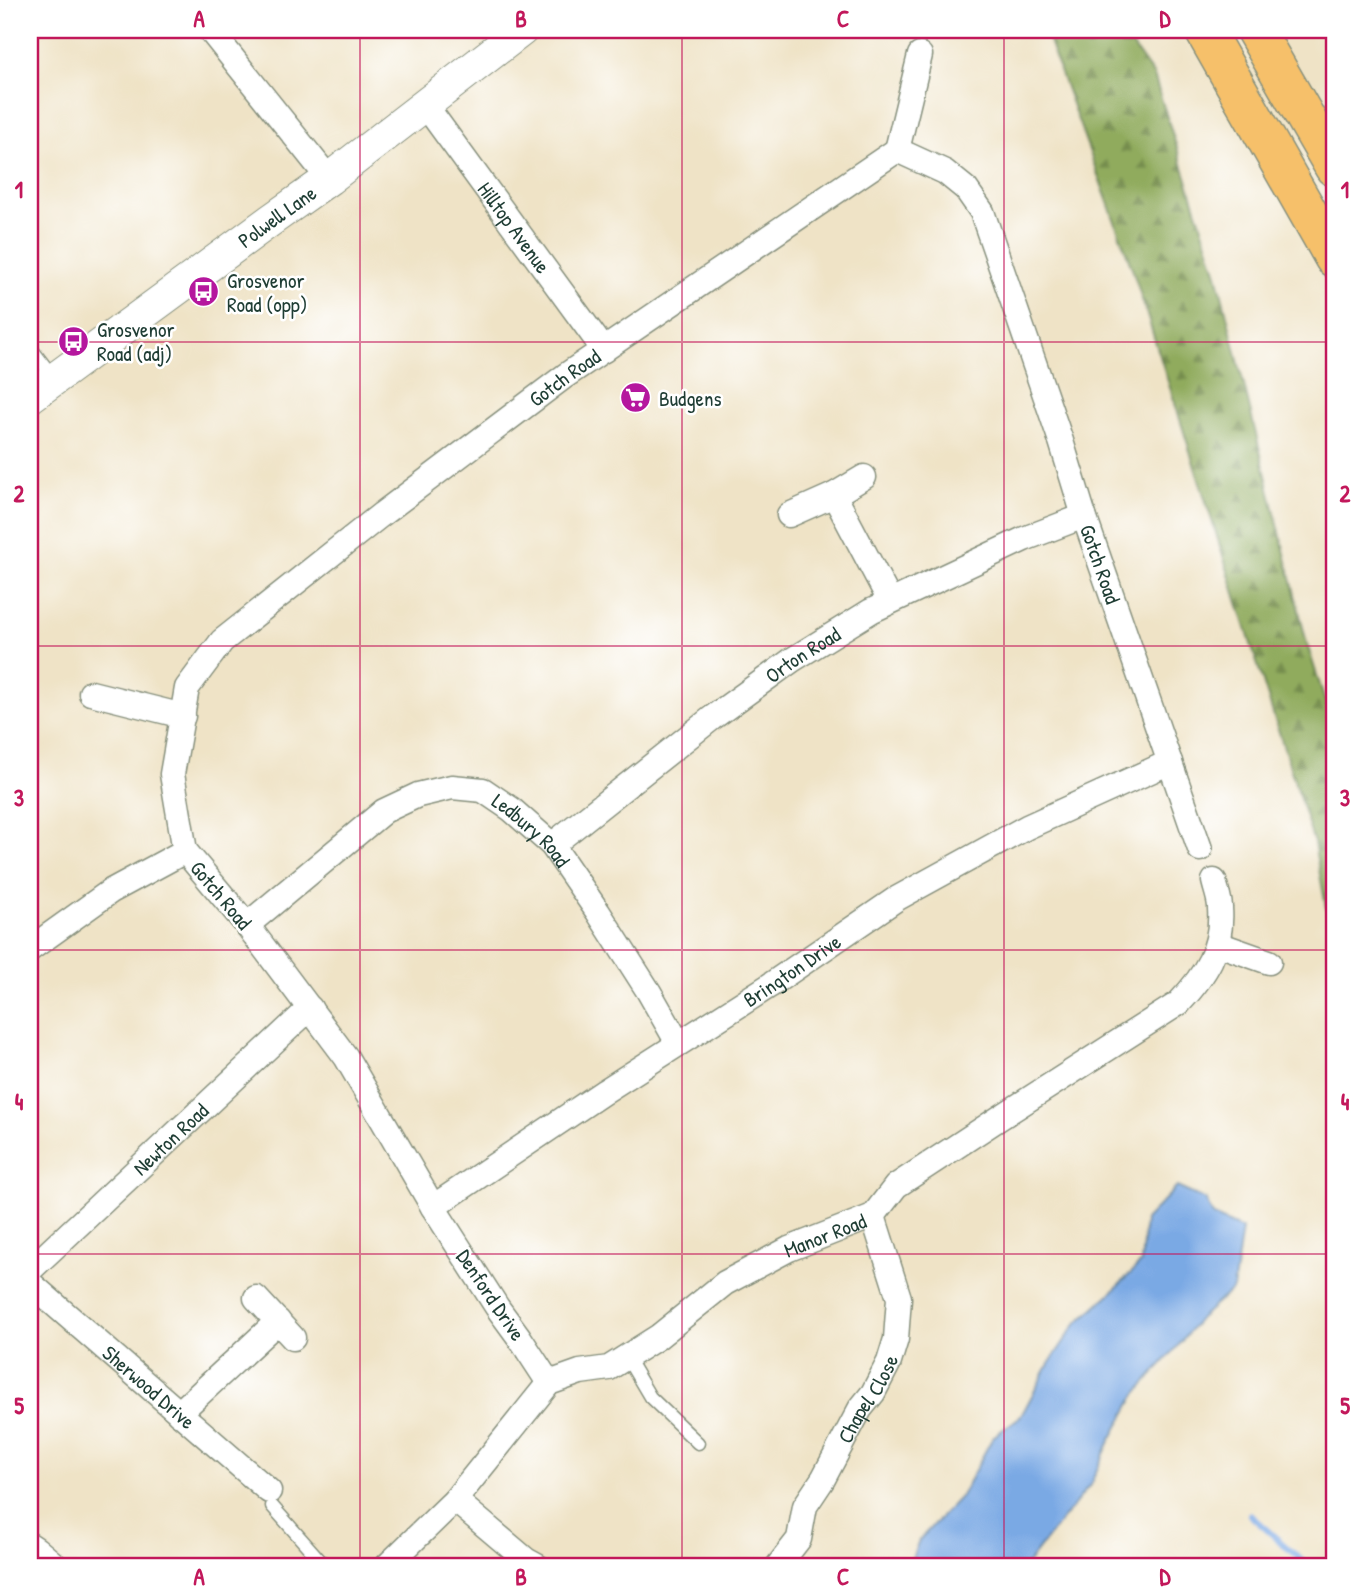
<svg xmlns="http://www.w3.org/2000/svg" width="1364" height="1596" font-family="'Patrick Hand',sans-serif">
<defs>
<pattern id="forest-firs" width="22" height="20" patternUnits="userSpaceOnUse" patternTransform="scale(1.75)"><rect width="22" height="20" fill="#90ab5d"/><path d="M5 1l3.5 6h-7zM16 11l3.5 6h-7z" fill="#758c4e"/></pattern>
</defs>
<rect width="100%" height="100%" fill="#fff"/>
<filter id="ink" filterUnits="userSpaceOnUse"><feTurbulence type="fractalNoise" baseFrequency=".0143" numOctaves="2"/><feDisplacementMap in="SourceGraphic" scale="14" xChannelSelector="R" yChannelSelector="G"/><feConvolveMatrix kernelMatrix="1 2 1 2 8 2 1 2 1" color-interpolation-filters="sRGB"/></filter>
<filter id="wash" filterUnits="userSpaceOnUse"><feTurbulence type="fractalNoise" baseFrequency=".00686" numOctaves="4" result="noise"/><feDisplacementMap in="SourceGraphic" scale="28" xChannelSelector="R" yChannelSelector="G"/><feGaussianBlur stdDeviation="1.57" result="paint"/><feColorMatrix in="noise" values="0 0 0 0 0 0 0 0 0 0 0 0 0 0 0 0 0 1.4 0 .05"/><feComposite in="paint" operator="in"/></filter>
<g filter="url(#wash)">
<rect width="100%" height="100%" fill="#efe3c6"/>
<polygon fill="url(#forest-firs)" stroke="#587448" stroke-width="2" points="1045,30 1081,30 1089,47 1122,31 1154,76 1217,274 1307,644 1334,729 1334,949 1314,843 1133,271"/>
<polygon fill="#7aa9e4" stroke="#4c738c" stroke-width="2" points="1177,1187 1206,1200 1213,1216 1242,1229 1233,1289 1200,1318 1177,1347 1136,1394 1109,1443 1090,1485 1025,1566 909,1566 919,1540 961,1496 993,1437 1021,1416 1049,1364 1076,1324 1112,1292 1141,1263 1145,1220"/>
<g fill="none" stroke-linecap="round" stroke-linejoin="round">
<polyline stroke="#7aa9e4" stroke-width="6" points="1250,1515 1308,1566"/>
</g>
</g>
<g filter="url(#ink)">
<g fill="none" stroke-linecap="round" stroke-linejoin="round">
<defs>
<g id="service">
<polyline points="30,347 53,377"/>
<polyline points="627,1358 650,1397 698,1443"/>
<polyline points="272,1506 325,1566"/>
</g>
<g id="minor">
<polyline points="210,30 329,179"/>
<path id="s1" d="M426 106 604 350"/>
<polyline points="897,150 920,55"/>
<polyline points="864,477 834,495 890,601"/>
<polyline points="789,515 834,495"/>
<polyline points="91,693 183,716"/>
<path id="s2" d="M552 845 712 718 792 660 871 611 1024 539 1084 516"/>
<path id="s3" d="M247 925 384 811 418 795 452 787 483 790 511 809 552 845 598 912 649 992 678 1043"/>
<polyline points="1218,944 1269,962"/>
<polyline points="30,949 111,891 185,851"/>
<path id="s4" d="M433 1207 605 1091 769 986 896 899 1027 827 1170 762"/>
<path id="s5" d="M30 1270 310 1008"/>
<path id="s6" d="M30 1283 269 1491"/>
<polyline points="256,1298 293,1338"/>
<path id="s7" d="M549 1383 519 1337 497 1307 433 1207 346 1057 247 925 185 851 172 774 187 688 222 641 382 514 565 376 897 150 945 172 966 189 982 212 1061 441 1084 516 1200 849"/>
<polyline points="179,1413 278,1321"/>
<polyline points="455,1500 526,1560 537,1566"/>
<polyline points="30,1545 36,1549 56,1566"/>
<path id="s8" d="M387 1566 455 1500 549 1383 580 1372 609 1368 658 1337 725 1283 789 1249 873 1216 896 1186 998 1119 1179 1003C1205 975 1223 949 1220 908 1220 899 1216 890 1214 881"/>
<path id="s9" d="M778 1566 799 1539 805 1506 823 1479 860 1409 873 1393 889 1362 896 1339 899 1298 873 1216"/>
</g>
<g id="tertiary">
<path id="s10" d="M30 397 271 220 329 179 522 30"/>
</g>
<g id="trunk">
<polyline points="1204,30 1334,258"/>
<polyline points="1255,30 1334,167"/>
</g>
</defs>
<use href="#service" stroke="#87907d" stroke-width="15"/>
<use href="#minor" stroke="#87907d" stroke-width="27"/>
<use href="#tertiary" stroke="#87907d" stroke-width="34"/>
<use href="#trunk" stroke="#87907d" stroke-width="41"/>
<use href="#service" stroke="#fff" stroke-width="12"/>
<use href="#minor" stroke="#fff" stroke-width="24"/>
<use href="#tertiary" stroke="#fff" stroke-width="32"/>
<use href="#trunk" stroke="#f6c06b" stroke-width="38"/>
</g>
</g>
<path fill="none" stroke="#c2185b" stroke-width="2" stroke-opacity="0.55" d="M360 30V1566M682 30V1566M1004 30V1566M30 342H1334M30 646H1334M30 950H1334M30 1254H1334"/>
<defs>
<symbol id="bus-disc" viewBox="-11 -11 22 22"><circle r="9.5" fill="#b5179e" stroke="#fff"/><path d="M-5-6H5V4H4V6H2V4H-2V6H-4V4H-5ZM-3.5-4V0h7V-4ZM-3.5 1.2v1.5H-2V1.2ZM2 1.2v1.5H3.5V1.2Z" fill="#fff"/></symbol>
<symbol id="supermarket-disc" viewBox="-11 -11 22 22"><circle r="9.5" fill="#b5179e" stroke="#fff"/><path d="M-6-5.5h2.5l.6 2H6L4.5 2H-2.5L-4.4-4H-6ZM-1.5 3.2a1.3 1.3 0 1 0 .1 0ZM3 3.2a1.3 1.3 0 1 0 .1 0Z" fill="#fff"/></symbol>
</defs>
<g fill-rule="evenodd">
<use href="#bus-disc" x="186" y="274" width="35" height="35"/>
<use href="#bus-disc" x="56" y="324" width="35" height="35"/>
<use href="#supermarket-disc" x="618" y="380" width="35" height="35"/>
</g>
<g text-anchor="middle" dominant-baseline="central" stroke-width="5" stroke-linejoin="round" paint-order="stroke">
<g font-size="21" fill="#1f3d34" stroke="#fff">
<text stroke="none"><textPath href="#s10" startOffset="306">Polwell Lane</textPath></text>
<text stroke="none"><textPath href="#s1" startOffset="150">Hilltop Avenue</textPath></text>
<text stroke="none"><textPath href="#s7" startOffset="1302">Gotch Road</textPath></text>
<text stroke="none"><textPath href="#s7" startOffset="2184">Gotch Road</textPath></text>
<text stroke="none"><textPath href="#s2" startOffset="315">Orton Road</textPath></text>
<text stroke="none"><textPath href="#s3" startOffset="345">Ledbury Road</textPath></text>
<text transform="translate(221 895) rotate(50)">Gotch Road</text>
<text stroke="none"><textPath href="#s4" startOffset="430">Brington Drive</textPath></text>
<text stroke="none"><textPath href="#s5" startOffset="192">Newton Road</textPath></text>
<text stroke="none"><textPath href="#s8" startOffset="562">Manor Road</textPath></text>
<text transform="translate(491 1295) rotate(56)">Denford Drive</text>
<text stroke="none"><textPath href="#s6" startOffset="158">Sherwood Drive</textPath></text>
<text stroke="none"><textPath href="#s9" startOffset="192">Chapel Close</textPath></text>
</g>
<g font-size="21" fill="#1f3d34" stroke="#fff" text-anchor="start">
<text x="227" y="280">Grosvenor<tspan x="227" dy="24">Road (opp)</tspan></text>
<text x="97" y="329">Grosvenor<tspan x="97" dy="24">Road (adj)</tspan></text>
<text x="659" y="398">Budgens</text>
</g>
</g>
<rect width="1364" height="1596" fill="none" stroke="#fff" stroke-width="77"/>
<rect x="38" y="38" width="1288" height="1520" fill="none" stroke="#c2185b" stroke-width="2.5"/>
<g font-size="23" text-anchor="middle" font-weight="bold" fill="#c2185b">
<text x="199" y="27">A</text>
<text x="521" y="27">B</text>
<text x="843" y="27">C</text>
<text x="1165" y="27">D</text>
<text x="19" y="198">1</text>
<text x="1345" y="198">1</text>
<text x="19" y="502">2</text>
<text x="1345" y="502">2</text>
<text x="19" y="806">3</text>
<text x="1345" y="806">3</text>
<text x="19" y="1110">4</text>
<text x="1345" y="1110">4</text>
<text x="19" y="1414">5</text>
<text x="1345" y="1414">5</text>
<text x="199" y="1585">A</text>
<text x="521" y="1585">B</text>
<text x="843" y="1585">C</text>
<text x="1165" y="1585">D</text>
</g>
</svg>
